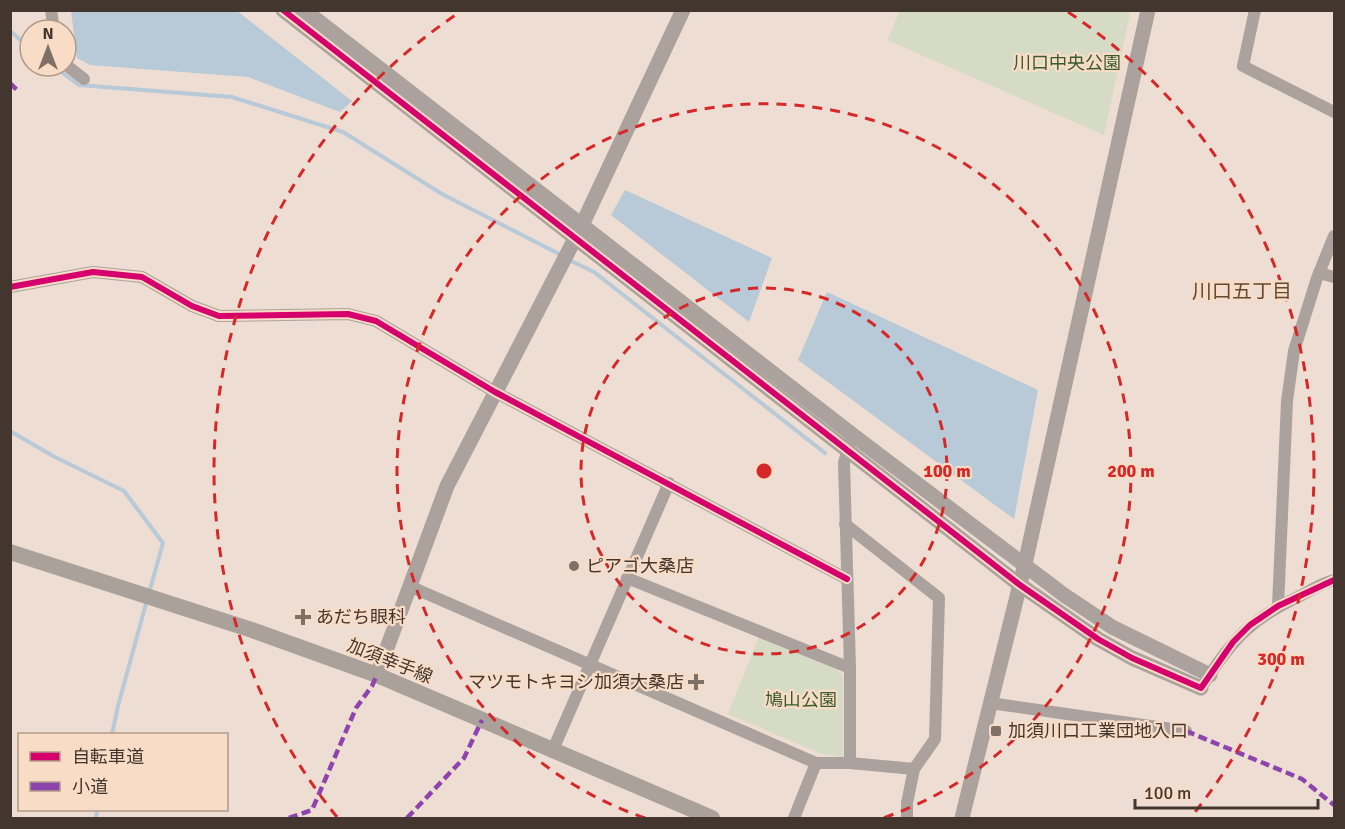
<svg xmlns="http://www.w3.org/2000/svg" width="1345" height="829" font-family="Signika,'Noto Sans JP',sans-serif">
<rect width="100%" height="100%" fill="#edddd2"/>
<g fill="#d6dbc6">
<polygon points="1126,10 1130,14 1104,135 887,40 900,11"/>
<polygon points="759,637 837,669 843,676 843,757 822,754 728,714"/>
</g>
<g fill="#b8c9d8">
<polygon points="71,11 237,11 352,101 340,112 248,77 90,65 77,58"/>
<polygon points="625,190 772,258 749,322 611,215"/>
<polygon points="827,292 1038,390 1014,519 798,360"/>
</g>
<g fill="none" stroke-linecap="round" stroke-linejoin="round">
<g stroke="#b8c9d8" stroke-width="4">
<polyline points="10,31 30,48"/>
<polyline points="53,66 79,85 232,97 343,132 442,194 563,256"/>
<polyline points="569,260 594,272 825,453"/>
<polyline points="10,431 53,456 124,491 163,543 149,593"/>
<polyline points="112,734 118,706 147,600"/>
<polyline points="96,818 97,810"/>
</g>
<g stroke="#aba29d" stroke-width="12">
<polyline points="51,10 54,30"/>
<polyline points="1255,10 1243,66 1334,112"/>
<polyline points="66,65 84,79"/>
<polyline points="1319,273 1334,277"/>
<polyline points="10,287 93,272 142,277 192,306 219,316 348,314 376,321 495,392 847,579"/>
<polyline points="845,524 939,598 935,739 914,769 907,803 907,818"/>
<polyline points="627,578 850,668"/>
<polyline points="409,586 816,763 850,763 850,668 844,463 850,442"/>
<polyline points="1278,606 1287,401 1294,351 1317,278 1334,236"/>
<path d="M1205 682C1233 638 1253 618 1300 596 1311 590 1322 583 1334 580"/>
<polyline points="990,703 1186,731"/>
<polyline points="552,752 669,483"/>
<polyline points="850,763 914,769"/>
<polyline points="794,818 816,763"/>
</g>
<g stroke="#aba29d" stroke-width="15">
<polyline points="283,10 1020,585 1098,639 1132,658 1201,688"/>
<polyline points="304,10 854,436 1064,595 1112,627 1210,675"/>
<polyline points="377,675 447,486 582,225 683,10"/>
<polyline points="962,818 1025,564 1148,10"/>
</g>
<polyline stroke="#aba19b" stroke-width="16" points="10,552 252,630 377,675 712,818"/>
<g stroke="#8e44ad" stroke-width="4.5" stroke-dasharray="9 4.5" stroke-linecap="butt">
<polyline points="10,83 19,92"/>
<polyline points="1186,731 1302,779 1334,805"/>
<polyline points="289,818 312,810 356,708 372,686 377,675"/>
<polyline points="407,818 464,758 482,720"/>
</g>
<defs>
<g id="cycleway">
<polyline points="283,10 1020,585 1098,639 1132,658 1201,688 1233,642 1250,625 1278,606 1334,580"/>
<polyline points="10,287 93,272 142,277 192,306 219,316 348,314 376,321 495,392 847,579"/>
</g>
</defs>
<use href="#cycleway" stroke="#f9dcc6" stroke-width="10"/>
<use href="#cycleway" stroke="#d6006c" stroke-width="6"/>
</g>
<g fill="none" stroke="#d62828" stroke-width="3" stroke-dasharray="10 8">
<circle cx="764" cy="471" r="183"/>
<path d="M645 818A367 367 0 1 1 883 818"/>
<path d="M337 817A550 550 0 0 1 460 12M1068 12A550 550 0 0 1 1191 817"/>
</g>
<g fill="#7e7067" stroke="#f9dcc6" stroke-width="2">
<circle cx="574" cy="566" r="6"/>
<path d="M300 608h6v6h6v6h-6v6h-6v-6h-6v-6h6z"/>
<path d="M693 673h6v6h6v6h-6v6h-6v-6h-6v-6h6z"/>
<rect x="990" y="725" width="12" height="12" rx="3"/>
</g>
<g text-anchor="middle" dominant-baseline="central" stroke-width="4.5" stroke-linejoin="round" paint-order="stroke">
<g font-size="18" fill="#385b2e" stroke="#f9dcc6">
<text x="1067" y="63">川口中央公園</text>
<text x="801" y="700">鳩山公園</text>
</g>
<g font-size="18" fill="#42362e" stroke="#f9dcc6" text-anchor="start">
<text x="586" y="566">ピアゴ大桑店</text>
<text x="316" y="617">あだち眼科</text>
<text x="684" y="682" text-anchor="end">マツモトキヨシ加須大桑店</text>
<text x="1008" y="731">加須川口工業団地入口</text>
</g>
<g font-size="18" fill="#42362e" stroke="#f9dcc6">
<text transform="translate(390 661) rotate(22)">加須幸手線</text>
</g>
<g font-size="20" fill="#614937" stroke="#f9dcc6">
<text x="1242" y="291">川口五丁目</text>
</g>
</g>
<circle cx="764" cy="471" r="9" fill="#d62828" stroke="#f9dcc6" stroke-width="3"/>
<g font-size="18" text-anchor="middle" font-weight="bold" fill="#d62828" stroke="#f9dcc6" stroke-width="4.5" stroke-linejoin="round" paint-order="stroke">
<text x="947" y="477">100 m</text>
<text x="1131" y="477">200 m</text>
<text x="1281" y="665">300 m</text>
</g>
<rect width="1345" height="829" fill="none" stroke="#42362e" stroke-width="24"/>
<rect x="18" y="733" width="210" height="78" fill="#f9dcc6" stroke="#b09a89" stroke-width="1.5"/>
<rect x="30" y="752" width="30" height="9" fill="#d6006c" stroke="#b09a89" stroke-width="1.5"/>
<text x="72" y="763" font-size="18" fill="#42362e">自転車道</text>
<rect x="30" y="782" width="30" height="9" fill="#8e44ad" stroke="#b09a89" stroke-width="1.5"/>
<text x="72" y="793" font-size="18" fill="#42362e">小道</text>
<g transform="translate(48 48)"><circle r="28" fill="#f9dcc6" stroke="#b09a89" stroke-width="1.5"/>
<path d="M0-4.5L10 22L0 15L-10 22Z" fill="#7e7067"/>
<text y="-9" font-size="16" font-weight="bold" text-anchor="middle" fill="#42362e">N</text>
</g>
<path d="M1135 799v9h183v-9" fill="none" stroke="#42362e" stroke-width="3"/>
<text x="1144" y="799" font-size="18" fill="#42362e" stroke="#f9dcc6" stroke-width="4.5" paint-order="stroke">100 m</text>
</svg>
